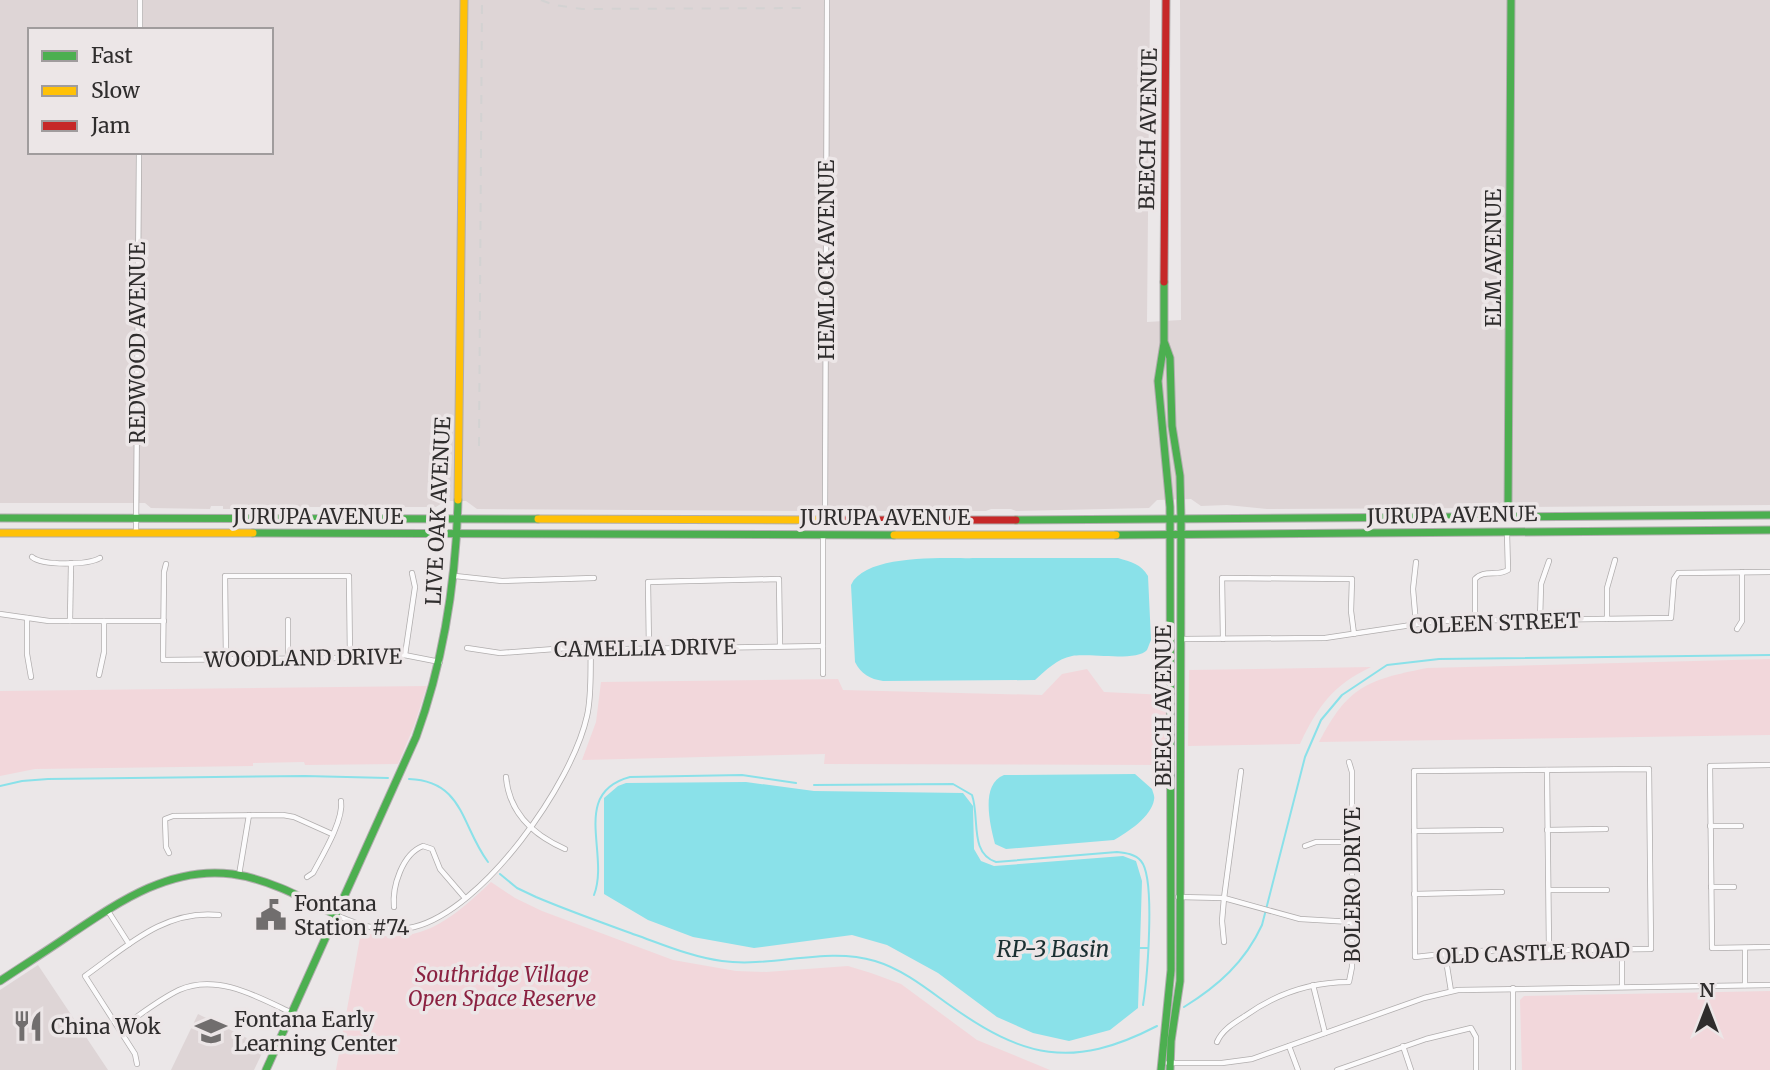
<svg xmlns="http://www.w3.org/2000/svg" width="1770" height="1070" font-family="Merriweather,serif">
<rect width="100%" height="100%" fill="#ebe7e8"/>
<g fill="#ded5d6" fill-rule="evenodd">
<path d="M0 0H1150L1147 322 1181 320 1180 0H1770V505L1527 507 1524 505H1490L1486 508 1267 509 1227 505 1201 506 1191 499 1157 500 1149 508 1016 511 1011 509H991L986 511H839L835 508 809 511 477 509 466 501H445L436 507H293L290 509H223V506H211L210 509 151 508 145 503H0ZM30 30H271V152H30Z"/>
<polygon points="38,965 108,1070 0,1070 0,990"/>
<polygon points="198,1014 265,1047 254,1070 171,1070"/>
</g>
<g fill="#f2d7db">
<path d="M1770 659V735L1319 742C1348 686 1367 680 1427 668Z"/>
<path d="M1371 667C1333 685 1318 706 1300 744L1188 746 1189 670Z"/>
<polygon points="1087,669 1104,692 1166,695 1166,765 824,764 825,754 582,760 596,722 601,682 838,679 843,690 1042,695 1062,674"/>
<polygon points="427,686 414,726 398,764 305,765 304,762 253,763 253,766 35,769 0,776 0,691"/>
<path d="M491 882 515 898 542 911 673 960 736 971 766 972 848 966 871 973 901 984 977 1040 1050 1070H336L361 932C421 947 450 920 491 882Z"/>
<polygon points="1770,991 1770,1070 1522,1070 1520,1000 1524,996"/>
</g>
<g fill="#8ae1e9">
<path d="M978 558H1118C1131 562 1141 564 1148 576L1151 640C1150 642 1148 648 1147 650 1137 662 1088 653 1072 656 1057 659 1046 670 1035 680L883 681C870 679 861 674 855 662L851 585C866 553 947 559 978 558Z"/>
<path d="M1135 774 1152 789C1153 793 1155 796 1154 800 1151 817 1128 832 1114 840L1006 849 995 844C990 825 980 784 1004 775Z"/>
<polygon points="746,782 814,791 963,793 973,806 974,849 981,861 994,866 1123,856 1136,861 1142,881 1138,1008 1110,1030 1069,1041 1033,1033 997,1017 938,973 887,945 852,935 754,948 693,937 648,920 604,894 604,798 618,786 626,783"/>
</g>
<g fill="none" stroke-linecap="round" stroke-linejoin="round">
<g stroke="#8ae1e9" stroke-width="2">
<path d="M409 779C464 781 461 826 488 862"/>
<path d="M814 785 953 784 972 795C980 818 969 853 996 862L1117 852C1126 853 1135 854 1141 861 1156 878 1147 980 1143 1005"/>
<polyline points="0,786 22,781 48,779 305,776 388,778"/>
<path d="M500 874 517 888 536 897C569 911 603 923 636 935 664 945 692 957 722 961 773 968 826 946 875 961 902 969 926 988 948 1004 1023 1058 1072 1070 1157 1026"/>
<path d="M594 895C610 854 570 793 630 777L742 775 796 783"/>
<polyline points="1140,948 1148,948"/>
<path d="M1184 1007C1218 986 1245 962 1262 925L1305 757 1321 720 1342 695 1387 665 1439 659 1770 655"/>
</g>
<defs>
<g id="street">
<polyline points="140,30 140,0"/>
<polyline points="825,519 827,0"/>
<polyline points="136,533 139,152"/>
<path d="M32 557C43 566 88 565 100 558"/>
<polyline points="1416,562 1413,589 1416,624"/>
<polyline points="166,564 164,572 163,660 350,658 394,653 440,662"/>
<polyline points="455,576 502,581 594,578"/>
<polyline points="0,614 49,621 164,621"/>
<polyline points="27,618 27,654 31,677"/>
<polyline points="1607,619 1607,588 1615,560"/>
<polyline points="288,620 288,659"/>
<polyline points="1540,620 1541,584 1549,561"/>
<polyline points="70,621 71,563"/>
<path d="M1475 621V579C1484 569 1497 577 1508 570L1507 533"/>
<polyline points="1737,629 1742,621 1742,572"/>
<polyline points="1181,639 1325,638 1438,621 1671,618 1674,579 1678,573 1770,572"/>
<polyline points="1223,639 1222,578 1352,579 1351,611 1354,634"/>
<polyline points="467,648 500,653 581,647 625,649 823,646"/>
<polyline points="649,649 648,582 779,579 780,646"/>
<polyline points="405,655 415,587 412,573"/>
<polyline points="226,660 225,576 349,576 350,658"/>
<polyline points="823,674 823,535"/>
<polyline points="99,675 104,652 104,621"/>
<polyline points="1770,765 1710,766 1712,948 1770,947"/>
<polygon points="1649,769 1651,949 1471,951 1415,957 1414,771"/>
<polyline points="1547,770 1549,950"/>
<path d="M506 777C509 812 533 835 565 849"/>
<polyline points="1710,826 1741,826"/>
<polyline points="1547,830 1606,829"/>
<polyline points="1414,831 1501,830"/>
<polyline points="1305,846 1316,842 1352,842"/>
<polyline points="169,853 166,847 165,819 173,816 283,815 294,817 332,834"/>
<polyline points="239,875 249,815"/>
<path d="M307 877 313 873C322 856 344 820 341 801"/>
<polyline points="1711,887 1734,887"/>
<polyline points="1549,890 1607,890"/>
<polyline points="1414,894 1502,892"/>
<polyline points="1178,897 1224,898 1300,919 1352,922"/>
<path d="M394 907C392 887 402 854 423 846L432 849 440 869 465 898"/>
<polyline points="108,911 129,944"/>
<path d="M336 915C361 926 386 934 414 927 483 910 572 784 587 716 592 694 590 670 591 647"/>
<polyline points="1224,942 1222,921 1224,898 1241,771"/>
<polyline points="1745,948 1745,985"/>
<polyline points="1622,950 1622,987"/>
<polyline points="1445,954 1451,991"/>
<polyline points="1313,985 1325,1033"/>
<polyline points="1513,988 1513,1070"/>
<path d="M119 1029C139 1016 158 1000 179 990 217 973 258 997 292 1013"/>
<path d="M1217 1042C1222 1030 1234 1023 1245 1016 1277 993 1310 982 1349 982L1352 967V772L1349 762"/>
<polyline points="1289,1046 1298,1070"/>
<polyline points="1403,1046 1411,1070"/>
<polyline points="1168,1063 1222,1063 1252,1059 1424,998 1458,990 1770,985"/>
<path d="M137 1064 135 1054 85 976C127 946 165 909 219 915"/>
<polyline points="1337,1070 1426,1039 1471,1028 1476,1037 1476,1070"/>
</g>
<g id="fast">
<polyline points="1165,344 1170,358 1172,426 1180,476 1181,519 1180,981 1171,1041 1170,1070"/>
<polyline points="1508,516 1511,0"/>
<polyline points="0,518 538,519"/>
<polyline points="1016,520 1770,515"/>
<polyline points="253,533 894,535"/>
<polyline points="1116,535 1770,530"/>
<path d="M0 981C24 965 48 950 71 934 120 901 171 866 232 874 269 879 303 898 336 915"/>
<path d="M266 1070 416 737C444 660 456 582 458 500"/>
<polyline points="1161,1070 1171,970 1170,507 1158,381 1164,343 1164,282"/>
</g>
<g id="slow">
<polyline points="458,500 464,0"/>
<polyline points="538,519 820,520"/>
<polyline points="0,533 253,533"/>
<polyline points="894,535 1116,535"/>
</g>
<g id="jam">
<polyline points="1164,282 1166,0"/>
<polyline points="820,520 1016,520"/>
</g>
</defs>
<use href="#street" stroke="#b0adad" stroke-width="6"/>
<use href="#fast" stroke="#b0adad" stroke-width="9"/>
<use href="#slow" stroke="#b0adad" stroke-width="9"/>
<use href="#jam" stroke="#b0adad" stroke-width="9"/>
<use href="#street" stroke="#fcfbfc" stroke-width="4.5"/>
<use href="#fast" stroke="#4caf50" stroke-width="7"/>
<use href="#slow" stroke="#ffc107" stroke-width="7"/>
<use href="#jam" stroke="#c62828" stroke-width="7"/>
<g stroke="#d3d2d2" stroke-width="2" stroke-dasharray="9 9" stroke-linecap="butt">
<polyline points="541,0 554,5 582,9 803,8"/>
<polyline points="479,446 482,0"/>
</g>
</g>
<defs>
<symbol id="civic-bare" viewBox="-9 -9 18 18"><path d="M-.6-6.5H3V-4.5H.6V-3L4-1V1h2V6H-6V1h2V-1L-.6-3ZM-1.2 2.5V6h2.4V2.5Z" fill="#716e6e" stroke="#ece6e7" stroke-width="2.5" paint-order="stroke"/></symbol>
<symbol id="restaurant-bare" viewBox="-9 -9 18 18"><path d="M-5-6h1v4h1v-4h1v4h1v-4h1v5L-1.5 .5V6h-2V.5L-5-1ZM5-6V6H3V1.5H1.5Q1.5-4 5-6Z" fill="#716e6e" stroke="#ece6e7" stroke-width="2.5" paint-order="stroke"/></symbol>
<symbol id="school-bare" viewBox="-9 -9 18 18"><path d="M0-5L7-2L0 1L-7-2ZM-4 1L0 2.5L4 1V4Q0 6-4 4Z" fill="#716e6e" stroke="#ece6e7" stroke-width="2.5" paint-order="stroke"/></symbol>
</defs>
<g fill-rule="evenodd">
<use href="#civic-bare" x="249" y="893" width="44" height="44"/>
<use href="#restaurant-bare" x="6" y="1004" width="44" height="44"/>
<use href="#school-bare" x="189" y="1009" width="44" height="44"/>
</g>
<g text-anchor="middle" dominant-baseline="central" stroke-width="7" stroke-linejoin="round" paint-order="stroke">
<g font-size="21" fill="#2f2d2d" stroke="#ece6e7">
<text transform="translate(1148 129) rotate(-89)">BEECH AVENUE</text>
<text transform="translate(1493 258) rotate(-90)">ELM AVENUE</text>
<text transform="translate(826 260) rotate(-90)">HEMLOCK AVENUE</text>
<text transform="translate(137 343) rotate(-90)">REDWOOD AVENUE</text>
<text transform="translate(438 511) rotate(-87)">LIVE OAK AVENUE</text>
<text transform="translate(1452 515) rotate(-1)">JURUPA AVENUE</text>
<text x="318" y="516">JURUPA AVENUE</text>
<text x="885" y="517">JURUPA AVENUE</text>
<text transform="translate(1495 623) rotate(-2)">COLEEN STREET</text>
<text transform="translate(645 648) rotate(-1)">CAMELLIA DRIVE</text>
<text transform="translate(303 658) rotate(-1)">WOODLAND DRIVE</text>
<text transform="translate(1163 706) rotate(-90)">BEECH AVENUE</text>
<text transform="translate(1352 885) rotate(-90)">BOLERO DRIVE</text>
<text transform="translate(1533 953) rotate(-2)">OLD CASTLE ROAD</text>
</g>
<g font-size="21" fill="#2f2d2d" stroke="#ece6e7" text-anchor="start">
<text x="294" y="903">Fontana<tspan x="294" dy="24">Station #74</tspan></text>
<text x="234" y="1019">Fontana Early<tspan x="234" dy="24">Learning Center</tspan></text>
<text x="51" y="1026">China Wok</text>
</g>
<g font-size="21" font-style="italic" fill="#8b2141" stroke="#ece6e7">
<text x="502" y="974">Southridge Village<tspan x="502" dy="24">Open Space Reserve</tspan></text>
</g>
<g font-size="23" font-style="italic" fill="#1a3032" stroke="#ece6e7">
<text x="1053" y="948">RP-3 Basin</text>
</g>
</g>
<rect x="28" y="28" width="245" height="126" fill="#ece6e7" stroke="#a09c9d" stroke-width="2"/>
<rect x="42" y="51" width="35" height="10" fill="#4caf50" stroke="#a09c9d" stroke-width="2"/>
<text x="91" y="63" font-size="21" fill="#2f2d2d">Fast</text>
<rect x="42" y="86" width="35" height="10" fill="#ffc107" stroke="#a09c9d" stroke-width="2"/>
<text x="91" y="98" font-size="21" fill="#2f2d2d">Slow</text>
<rect x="42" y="121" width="35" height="10" fill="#c62828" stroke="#a09c9d" stroke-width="2"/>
<text x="91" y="133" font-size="21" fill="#2f2d2d">Jam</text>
<g transform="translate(1707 1007)" stroke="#ece6e7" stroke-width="5" paint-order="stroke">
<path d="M0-5L12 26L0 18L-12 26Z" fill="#2f2d2d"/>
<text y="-10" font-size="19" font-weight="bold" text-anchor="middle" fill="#2f2d2d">N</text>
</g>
</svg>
